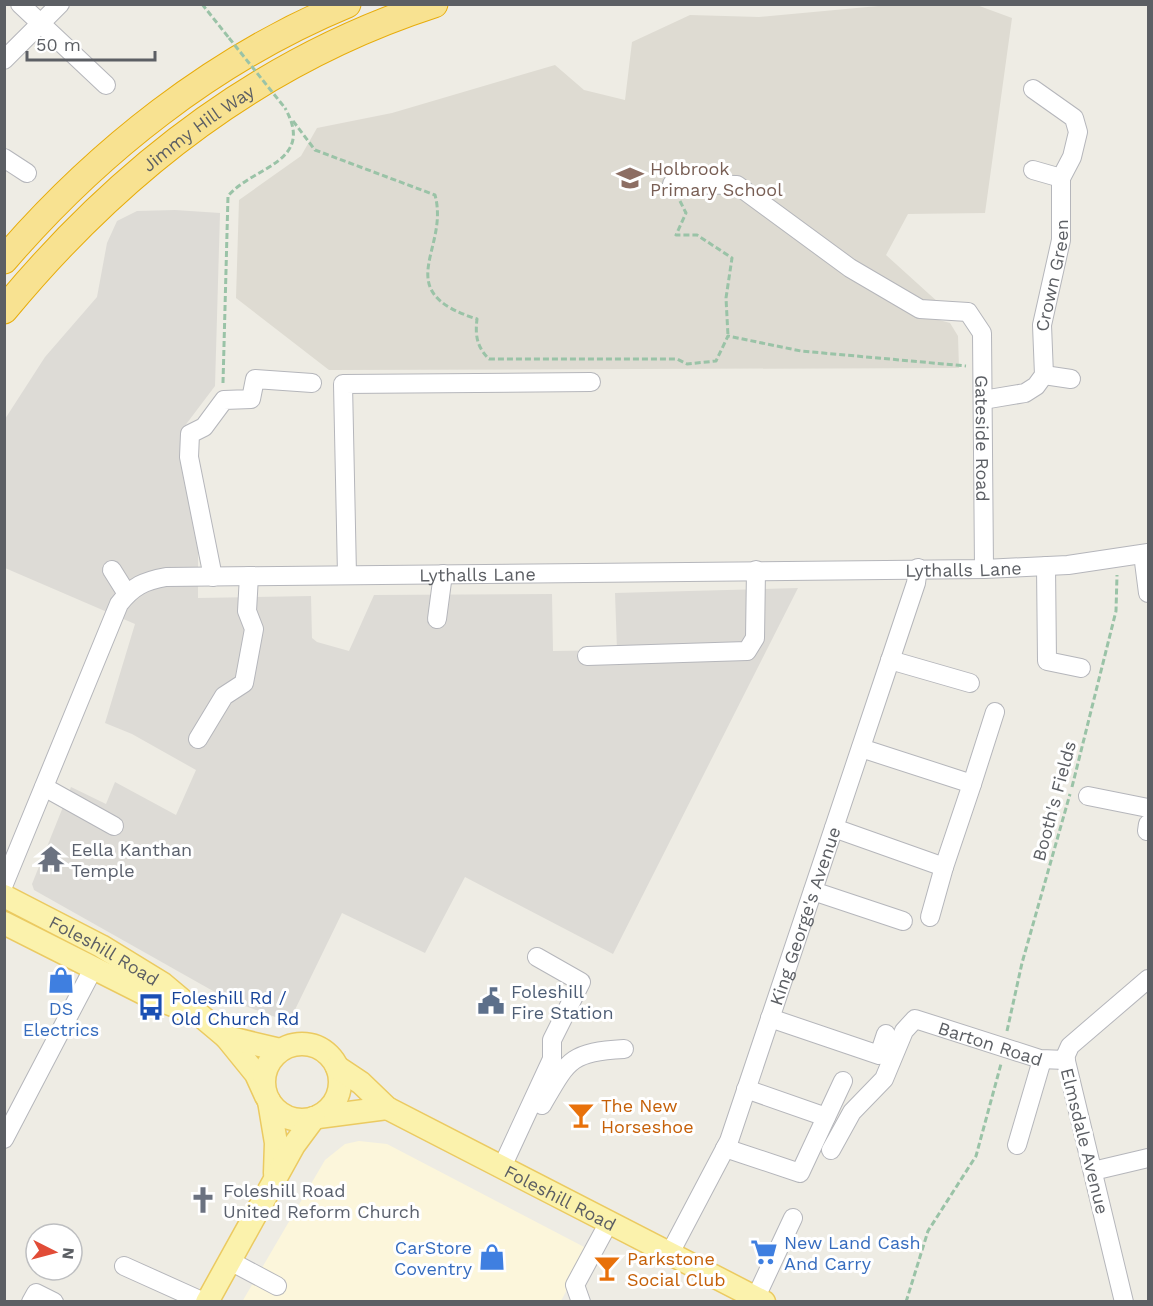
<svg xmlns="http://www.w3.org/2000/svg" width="1153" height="1306" font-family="'Work Sans',sans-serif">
<rect width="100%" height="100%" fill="#eeece4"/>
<polygon fill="#fcf6db" points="359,1141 387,1144 588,1249 561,1301 242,1302 325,1160 345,1144"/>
<polygon fill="#dddbd6" points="175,210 220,213 215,386 184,427 184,451 198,540 198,598 311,596 312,638 317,642 349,651 374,595 552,594 553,651 617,650 615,593 798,588 613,954 465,877 425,953 342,913 289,1022 229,1000 34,890 32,884 71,787 106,804 115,782 176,815 196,770 132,734 105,723 135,624 5,568 5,419 45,357 97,297 107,243 117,221 137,211"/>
<polygon fill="#dedbd2" points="900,4 974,4 1012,18 985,213 908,214 886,255 939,303 939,320 950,323 958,336 959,368 329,370 236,298 239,200 301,156 317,128 392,113 555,65 584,90 625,100 632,42 690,15 759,17"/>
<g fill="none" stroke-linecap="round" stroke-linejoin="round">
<defs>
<g id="minor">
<polyline points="20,4 106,85"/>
<polyline points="4,60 60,4"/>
<polyline points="4,158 27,173"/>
<polyline points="1033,170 1061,178"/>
<path id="s1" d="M672 184 737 185 850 268 920 309 968 312 982 333 984 569"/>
<polyline points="1044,375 1071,379"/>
<path id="s2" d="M983 400 1025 393 1036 386 1044 375 1042 325 1061 240V178L1072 157 1078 132 1074 118 1033 89"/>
<polyline points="1143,554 1148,593"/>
<polyline points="1046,566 1047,661 1081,668"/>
<polyline points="112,570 127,594"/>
<polyline points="347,575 343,384 591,382"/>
<polyline points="213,577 189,457 190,434 204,427 224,400 251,399 255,379 312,383"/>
<polyline points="437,619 443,574"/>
<polyline points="587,656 747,651 755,638 756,570"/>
<polyline points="890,660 970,683"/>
<polyline points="198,739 224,696 244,683 254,629 247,611 249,576"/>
<polyline points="861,748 972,784 944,867"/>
<polyline points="972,784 995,712"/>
<polyline points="44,787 114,826"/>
<polyline points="1088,796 1148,808"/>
<polyline points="834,828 944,867 930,917"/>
<polyline points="1147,831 1148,824"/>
<path id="s3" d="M4 884 119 604C133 586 144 581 166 577L984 569 1068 565 1148 553"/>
<polyline points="813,891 903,921"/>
<polyline points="770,1018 879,1055 886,1034"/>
<polyline points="746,1089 826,1117"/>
<path d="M542 1105C568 1060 570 1052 624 1049"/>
<polyline points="4,1139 93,969"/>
<polyline points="1017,1145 1042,1060"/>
<polyline points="725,1148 800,1173 843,1081"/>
<path id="s4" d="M831 1150 852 1112 884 1079 904 1031 915 1019 1040 1059 1066 1060"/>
<polyline points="502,1167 552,1059 552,1040 581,982 537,957"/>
<polyline points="1093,1171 1148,1158"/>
<path id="s5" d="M670 1253 729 1141 916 583 918 568"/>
<polyline points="230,1261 277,1286"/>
<polyline points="124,1266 204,1302"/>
<polyline points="756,1297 793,1218"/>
<polyline points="31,1302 36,1293 54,1302"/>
<polyline points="581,1302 575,1285 609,1222"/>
<polyline points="1124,1302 1065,1057 1070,1046 1148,979"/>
</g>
<g id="major">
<path id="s6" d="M4 896 101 946 163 984 226 1037 256 1074 266 1096"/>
<polyline points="4,923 147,995 183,1009"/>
<polyline points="226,1037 280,1050"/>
<circle cx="302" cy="1082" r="38"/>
<path id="s7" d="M337 1067 361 1083 387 1108 764 1302"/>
<polyline points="269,1101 276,1143 275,1173"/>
<polyline points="318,1117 387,1108"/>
<polyline points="207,1302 294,1145 314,1118"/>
</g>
<g id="highway">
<path d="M4 260C97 152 214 59 347 4"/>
<path id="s8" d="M4 310C119 171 261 60 434 4"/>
</g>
</defs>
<use href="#minor" stroke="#b5b6bb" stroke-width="20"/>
<use href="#major" stroke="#ebca61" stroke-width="25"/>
<use href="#highway" stroke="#e7ac0b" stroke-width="29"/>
<g stroke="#9ac3a7" stroke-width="3" stroke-dasharray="6 3" stroke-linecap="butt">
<polyline points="202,4 229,38"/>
<path d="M293 121 315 150 435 195C450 250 388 291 477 319 475 336 477 347 489 359H677L687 364 716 361 728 336 801 351 966 366"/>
<polyline points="680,201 686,213 676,235 697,235 732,258 726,298 728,336"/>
<path d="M223 383 228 196C253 166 316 163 285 108"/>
<polyline points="1072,787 1116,611 1117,575"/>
<polyline points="1007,1031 1022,963 1070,794"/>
<polyline points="906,1302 928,1231 976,1156 1001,1064"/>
</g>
<use href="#minor" stroke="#fff" stroke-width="18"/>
<use href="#major" stroke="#fbf2ac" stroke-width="22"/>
<use href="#highway" stroke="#f8e291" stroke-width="27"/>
<polyline stroke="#9ac3a7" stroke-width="3" stroke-dasharray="6 3" stroke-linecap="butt" points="229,38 285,108"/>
</g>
<defs>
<symbol id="school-bare" viewBox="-9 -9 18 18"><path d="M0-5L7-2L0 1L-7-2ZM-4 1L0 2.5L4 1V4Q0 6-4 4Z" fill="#8d6e63" stroke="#fff" stroke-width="2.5" paint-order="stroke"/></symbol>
<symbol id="temple-bare" viewBox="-9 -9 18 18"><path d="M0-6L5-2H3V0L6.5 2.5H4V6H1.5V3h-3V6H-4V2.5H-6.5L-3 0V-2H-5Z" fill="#6b7280" stroke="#fff" stroke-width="2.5" paint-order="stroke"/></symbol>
<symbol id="shop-bare" viewBox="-9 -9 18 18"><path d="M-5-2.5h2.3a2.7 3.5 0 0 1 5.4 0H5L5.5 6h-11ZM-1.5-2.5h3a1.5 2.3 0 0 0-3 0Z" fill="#3f7fe0" stroke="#fff" stroke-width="2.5" paint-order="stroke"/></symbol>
<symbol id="civic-bare" viewBox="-9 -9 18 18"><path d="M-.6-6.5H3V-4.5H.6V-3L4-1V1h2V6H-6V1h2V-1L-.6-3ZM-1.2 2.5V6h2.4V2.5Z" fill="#5c6f8a" stroke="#fff" stroke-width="2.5" paint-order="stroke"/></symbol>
<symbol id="bus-bare" viewBox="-9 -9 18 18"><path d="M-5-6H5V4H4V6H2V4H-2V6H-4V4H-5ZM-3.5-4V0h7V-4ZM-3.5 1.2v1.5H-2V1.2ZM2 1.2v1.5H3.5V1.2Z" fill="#1a4fb4" stroke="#fff" stroke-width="2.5" paint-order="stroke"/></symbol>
<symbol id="bar-bare" viewBox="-9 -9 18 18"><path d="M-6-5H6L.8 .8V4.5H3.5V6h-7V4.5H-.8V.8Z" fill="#e8710a" stroke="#fff" stroke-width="2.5" paint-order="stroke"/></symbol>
<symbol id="church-bare" viewBox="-9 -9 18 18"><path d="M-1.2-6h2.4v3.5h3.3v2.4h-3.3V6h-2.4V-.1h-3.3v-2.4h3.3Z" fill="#6b7280" stroke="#fff" stroke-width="2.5" paint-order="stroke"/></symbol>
<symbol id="supermarket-bare" viewBox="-9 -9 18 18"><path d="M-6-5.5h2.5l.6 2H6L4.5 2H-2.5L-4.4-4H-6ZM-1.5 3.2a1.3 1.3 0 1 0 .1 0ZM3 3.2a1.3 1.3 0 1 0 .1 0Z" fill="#3f7fe0" stroke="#fff" stroke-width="2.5" paint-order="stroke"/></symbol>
</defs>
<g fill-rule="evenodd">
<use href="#school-bare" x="611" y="159" width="38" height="38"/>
<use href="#temple-bare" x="32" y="840" width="38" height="38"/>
<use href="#shop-bare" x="42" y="961" width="38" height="38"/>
<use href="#civic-bare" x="472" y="982" width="38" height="38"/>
<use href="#bus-bare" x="132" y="988" width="38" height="38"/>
<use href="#bar-bare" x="562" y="1096" width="38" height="38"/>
<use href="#church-bare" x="184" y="1181" width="38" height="38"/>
<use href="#supermarket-bare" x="745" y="1233" width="38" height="38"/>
<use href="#shop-bare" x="473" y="1238" width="38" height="38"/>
<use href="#bar-bare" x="588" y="1249" width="38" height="38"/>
</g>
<g text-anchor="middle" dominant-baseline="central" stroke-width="6" stroke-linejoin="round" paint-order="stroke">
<g font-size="18" fill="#5c5f64" stroke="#fff">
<text stroke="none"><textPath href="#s8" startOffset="267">Jimmy Hill Way</textPath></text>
<text stroke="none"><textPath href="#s2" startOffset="170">Crown Green</textPath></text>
<text stroke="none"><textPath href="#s1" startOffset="465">Gateside Road</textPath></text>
<text stroke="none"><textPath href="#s3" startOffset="1156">Lythalls Lane</textPath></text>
<text stroke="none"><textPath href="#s3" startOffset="670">Lythalls Lane</textPath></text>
<text transform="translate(1054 801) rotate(-75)">Booth's Fields</text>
<text stroke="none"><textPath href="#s5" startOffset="364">King George's Avenue</textPath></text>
<text stroke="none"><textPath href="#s6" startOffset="114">Foleshill Road</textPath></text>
<text stroke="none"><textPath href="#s4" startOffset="237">Barton Road</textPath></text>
<text transform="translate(1085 1141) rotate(76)">Elmsdale Avenue</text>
<text stroke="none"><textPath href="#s7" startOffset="260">Foleshill Road</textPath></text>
</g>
<g font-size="18" fill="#785e54" stroke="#fff" text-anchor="start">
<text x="650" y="168">Holbrook<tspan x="650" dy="21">Primary School</tspan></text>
</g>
<g font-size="18" fill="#5b616d" stroke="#fff" text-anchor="start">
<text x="71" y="849">Eella Kanthan<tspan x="71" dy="21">Temple</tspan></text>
<text x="223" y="1190">Foleshill Road<tspan x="223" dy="21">United Reform Church</tspan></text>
</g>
<g font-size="18" fill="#4e5e75" stroke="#fff" text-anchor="start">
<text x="511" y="991">Foleshill<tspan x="511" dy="21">Fire Station</tspan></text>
</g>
<g font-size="18" fill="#164399" stroke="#fff" text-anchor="start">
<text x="171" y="997">Foleshill Rd /<tspan x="171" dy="21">Old Church Rd</tspan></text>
</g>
<g font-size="18" fill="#366cbe" stroke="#fff">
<text x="61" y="1008">DS<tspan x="61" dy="21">Electrics</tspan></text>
<text x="784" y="1242" text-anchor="start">New Land Cash<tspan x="784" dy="21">And Carry</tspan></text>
<text x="472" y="1247" text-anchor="end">CarStore<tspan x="472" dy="21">Coventry</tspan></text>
</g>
<g font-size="18" fill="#c56008" stroke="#fff" text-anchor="start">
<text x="601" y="1105">The New<tspan x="601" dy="21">Horseshoe</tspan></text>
<text x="627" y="1258">Parkstone<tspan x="627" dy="21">Social Club</tspan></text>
</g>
</g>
<rect width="1153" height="1306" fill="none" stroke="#5c5f64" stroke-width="12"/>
<g transform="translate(54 1252) rotate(96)"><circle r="28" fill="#ffffff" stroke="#bebfc1" stroke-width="1.5"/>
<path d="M0-4.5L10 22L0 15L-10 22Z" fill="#e14c37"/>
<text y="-9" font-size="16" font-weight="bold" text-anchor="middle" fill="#5c5f64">N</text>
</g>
<path d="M27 51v9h128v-9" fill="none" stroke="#5c5f64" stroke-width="3"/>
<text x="36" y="51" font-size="18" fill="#5c5f64" stroke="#ffffff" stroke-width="4.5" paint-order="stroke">50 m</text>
</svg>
